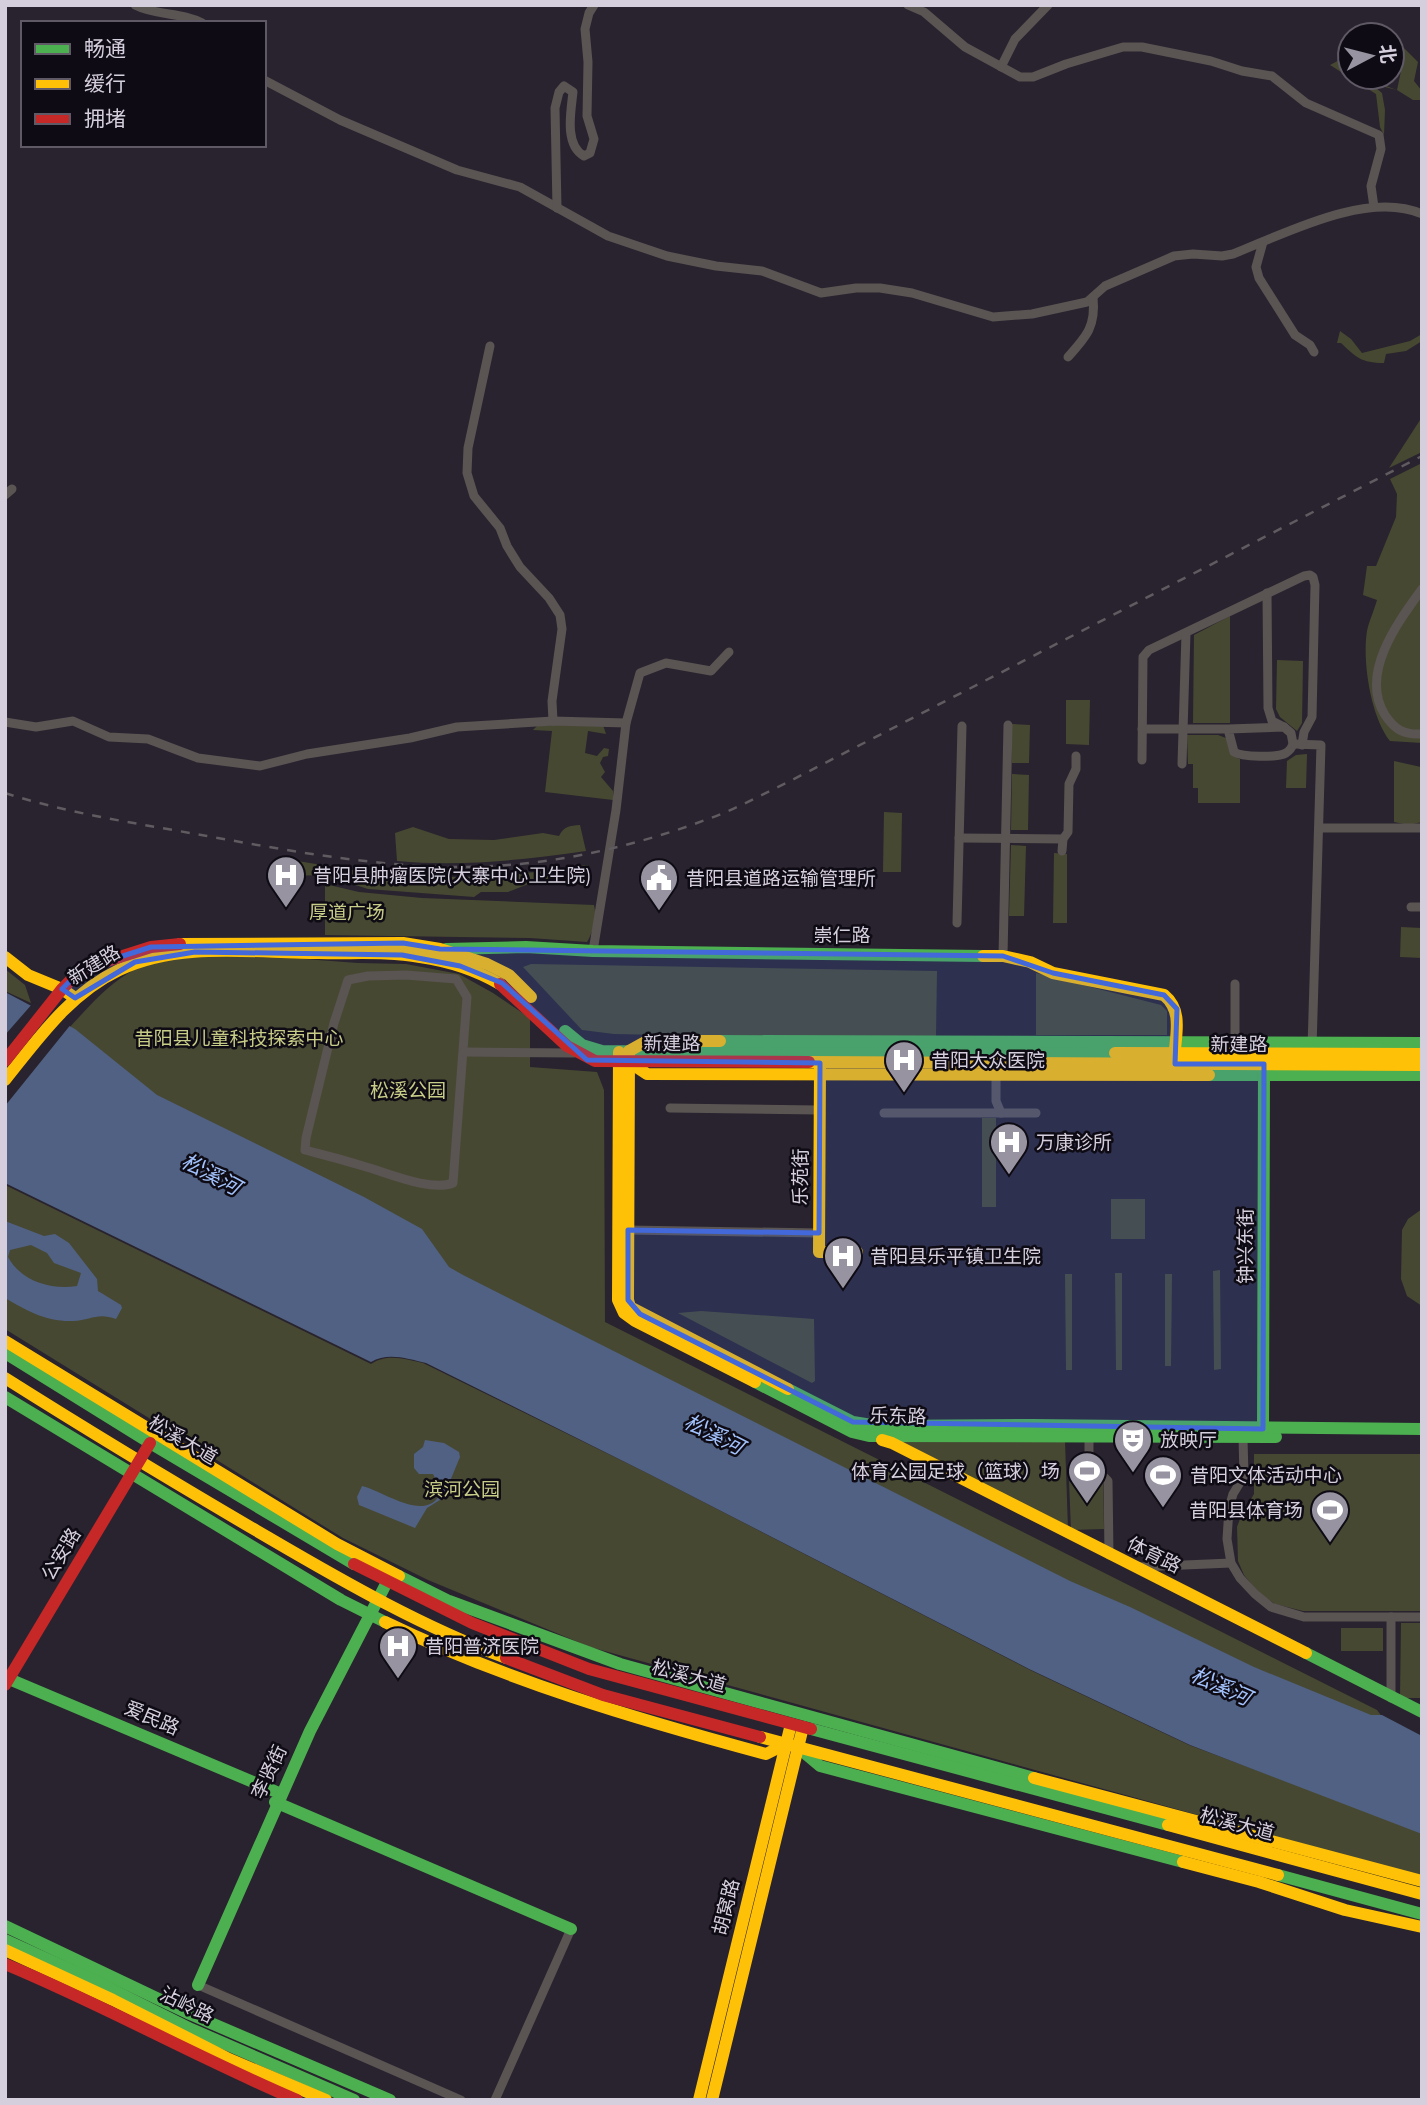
<svg xmlns="http://www.w3.org/2000/svg" width="1427" height="2105" font-family="Montserrat,'Noto Sans SC',sans-serif">
<rect width="100%" height="100%" fill="#28232e"/>
<g fill="#474832">
<polygon points="1403,47 1418,62 1414,81 1422,91 1422,100 1413,100 1397,90 1377,85 1376,88 1382,93 1385,110 1384,135 1380,127 1376,94 1330,65 1345,57 1343,65 1350,69 1350,77 1361,77 1397,90 1404,57 1401,48"/>
<path d="M1340 331 1351 339 1362 353 1410 341 1422 334V341L1406 351 1386 354 1384 363C1361 363 1356 357 1341 343H1337Z"/>
<polygon points="1422,417 1422,452 1389,468"/>
<path d="M1422 463V743L1390 741C1371 717 1362 662 1367 631 1369 621 1374 611 1377 600L1363 595 1367 566H1376L1396 517 1397 494 1390 479Z"/>
<polygon points="1230,616 1230,723 1193,723 1194,635"/>
<polygon points="1277,660 1303,661 1302,723 1297,731 1280,717 1276,709"/>
<polygon points="1066,700 1090,700 1089,745 1066,744"/>
<polygon points="553,724 603,725 606,734 588,731 585,753 597,756 604,748 609,749 608,756 603,757 600,763 605,772 601,777 613,791 613,800 545,792 552,731 533,730 537,726"/>
<polygon points="1012,724 1030,725 1029,763 1012,763"/>
<path d="M1187 735H1218L1226 738C1231 747 1228 756 1240 759V803H1198V788H1193V764H1188Z"/>
<polygon points="1307,754 1306,788 1286,788 1287,761 1296,755"/>
<polygon points="1394,761 1421,767 1422,822 1409,825 1394,822"/>
<polygon points="1012,774 1029,775 1028,830 1011,830"/>
<polygon points="884,812 902,813 901,872 883,872"/>
<path d="M580 825 586 851C523 860 461 867 397 861L395 833 413 827 449 839 494 840 543 833 559 836C564 826 569 826 580 825Z"/>
<polygon points="1011,845 1026,846 1024,916 1009,916"/>
<polygon points="1054,853 1067,854 1067,923 1053,923"/>
<path d="M286 859C337 868 390 877 442 877 491 878 540 872 588 865L591 884 570 879 531 883 508 892H481L474 897 368 889 349 883 329 881 325 875 286 876Z"/>
<path d="M325 884 359 892 422 898 594 905C597 916 593 933 587 942L530 938 325 935Z"/>
<polygon points="1401,927 1422,928 1422,958 1400,957"/>
<path d="M264 956 358 963 406 964 459 974 493 993 530 1018V1067L597 1072 604 1090 605 1322 1377 1710 1383 1718 1370 1717 1253 1672 590 1351 205 1132 68 1029C86 1010 104 988 127 974 162 951 223 957 264 956Z"/>
<polygon points="531,964 937,971 936,1036 759,1037 614,1034 582,1030 523,967"/>
<polygon points="5,969 25,985 31,1003 5,991"/>
<polygon points="1036,973 1161,1005 1167,1011 1167,1035 1036,1035"/>
<rect x="982" y="1118" width="14" height="89"/>
<path d="M5 1185 371 1364C387 1353 405 1359 423 1363L647 1473 1030 1670 1189 1745 1422 1832V1877L590 1647 428 1580 343 1538 5 1329Z"/>
<rect x="1111" y="1199" width="34" height="40"/>
<polygon points="1422,1209 1422,1306 1407,1296 1401,1279 1402,1230 1408,1219"/>
<polygon points="1220,1270 1221,1369 1214,1370 1213,1271"/>
<polygon points="1115,1273 1122,1273 1122,1370 1116,1370"/>
<polygon points="1065,1274 1072,1274 1072,1370 1066,1370"/>
<polygon points="1165,1274 1172,1274 1171,1366 1165,1366"/>
<polygon points="701,1311 814,1319 815,1381 812,1383 678,1313"/>
<polygon points="1065,1441 1068,1529 895,1442"/>
<polygon points="1254,1454 1422,1454 1422,1611 1303,1611 1275,1604 1258,1592 1244,1575 1238,1561 1237,1527 1241,1516 1254,1494"/>
<polygon points="1103,1479 1104,1529 1071,1530 1069,1480"/>
<polygon points="1401,1623 1422,1623 1422,1698 1400,1698"/>
<rect x="1341" y="1628" width="42" height="23"/>
</g>
<g fill="#506183" fill-rule="evenodd">
<path d="M5 992 75 1029 157 1095 364 1197 422 1229 449 1267 463 1275 1070 1581 1130 1607 1254 1667 1371 1715H1382L1422 1736V1834L1190 1745 1029 1669 649 1474 426 1363C408 1359 388 1352 371 1362L5 1183Z"/>
<path d="M5 1221 44 1236 55 1234 69 1243 97 1279 98 1291 121 1305 122 1308 116 1319C98 1312 91 1320 73 1321 47 1322 27 1311 5 1298ZM31 1245 47 1253 54 1263 81 1273 77 1286C50 1290 21 1281 8 1257L10 1250Z"/>
<path d="M425 1440 444 1443 459 1452 460 1457 443 1498 427 1508 415 1528 359 1505 357 1497 362 1486C381 1490 418 1518 436 1500 443 1492 437 1482 433 1474H419L414 1468V1454L423 1447Z"/>
</g>
<polygon fill="#28232e" points="32,1001 72,1023 5,1106 5,1035 33,1003"/>
<g fill="none" stroke-linecap="round" stroke-linejoin="round">
<g stroke="#5a5453" stroke-width="9">
<path d="M135 5C156 16 182 12 202 23"/>
<polyline points="908,5 924,12 965,47 1020,77 1033,77 1066,64 1123,47 1142,47 1211,61 1242,71 1272,76 1306,103 1379,135 1381,149 1371,186 1374,207"/>
<polyline points="1001,67 1015,39 1048,5"/>
<path d="M264 80 340 120 457 170 520 187 608 236 667 256 716 266 762 271 821 293 856 288H880L912 293 993 317 1032 314 1087 302 1105 286 1174 256 1193 254 1222 256 1233 254C1284 234 1367 190 1422 214"/>
<path d="M557 208 555 108 559 92 564 86 573 92C571 111 564 145 584 156L590 153 594 139 587 116 588 62 585 29 589 13 594 5"/>
<polyline points="1263,242 1256,267 1259,278 1295,335 1310,345 1314,352"/>
<polyline points="490,346 468,448 467,473 474,496 500,528 507,546 520,567 549,598 560,615 562,629 552,701 553,721"/>
<path d="M1068 357C1087 336 1096 326 1093 297"/>
<polyline points="5,495 12,489"/>
<path d="M1422 589C1398 622 1359 674 1385 715 1395 730 1404 735 1422 734"/>
<polyline points="1267,593 1268,708 1272,721 1284,727"/>
<polyline points="5,722 36,727 73,721 109,737 148,739 198,758 260,766 307,754 410,738 457,727 553,721 626,723"/>
<path d="M1142 729H1228L1234 752C1242 757 1277 758 1286 753 1290 750 1291 749 1293 744L1291 733 1284 727 1228 729"/>
<polyline points="1293,744 1321,745 1312,1048"/>
<polyline points="1142,760 1143,657 1149,650 1304,576 1310,575 1313,577 1315,585 1312,717 1304,732 1302,745"/>
<polyline points="1182,764 1186,633"/>
<polyline points="1319,828 1422,828"/>
<polyline points="959,838 1063,839"/>
<polyline points="1062,851 1063,839 1068,832 1069,784 1076,769 1076,756"/>
<polyline points="1411,907 1422,907"/>
<polyline points="957,923 962,726"/>
<polyline points="593,951 616,810 626,723 640,673 666,663 711,671 729,652"/>
<polyline points="1003,956 1008,725"/>
<path d="M406 975 456 979 467 997 453 1183C430 1192 386 1172 363 1166 344 1160 324 1155 305 1150L306 1138 334 1023 348 980 368 976Z"/>
<polyline points="1235,984 1235,1039 1239,1044"/>
<polyline points="464,1052 574,1053"/>
<polyline points="996,1070 996,1101 1001,1113"/>
<polyline points="670,1108 819,1110"/>
<polyline points="884,1113 1036,1113"/>
<polyline points="628,1230 819,1233"/>
<polyline points="1089,1438 1089,1462 1108,1481 1109,1555"/>
<polyline points="1243,1438 1244,1476 1233,1494 1229,1508 1227,1539 1231,1563 1240,1578 1255,1594 1271,1607 1304,1617 1422,1617"/>
<polyline points="1138,1567 1231,1563"/>
<polyline points="1391,1698 1391,1617"/>
<polyline points="198,1985 461,2100"/>
<polyline points="495,2100 571,1929"/>
</g>
<g stroke="#4caf50" stroke-width="12">
<polyline points="446,949 526,947 593,951 983,956"/>
<polyline points="565,1031 582,1045 602,1051 1115,1053"/>
<polyline points="720,1041 1422,1043"/>
<polyline points="1209,1075 1422,1075"/>
<polyline points="5,1353 150,1443 354,1564"/>
<polyline points="755,1382 852,1432 869,1436 1276,1437"/>
<polyline points="788,1389 853,1422 878,1426 1034,1425 1422,1429"/>
<polyline points="5,1397 341,1600 385,1622"/>
<polyline points="1263,1429 1264,1069"/>
<polyline points="399,1576 449,1601 620,1664 1034,1778"/>
<polyline points="1306,1653 1422,1712"/>
<polyline points="9,1679 279,1793"/>
<polyline points="811,1729 1168,1825"/>
<polyline points="801,1750 820,1766 1183,1862"/>
<polyline points="275,1802 571,1929"/>
<polyline points="1278,1875 1422,1914"/>
<polyline points="5,1926 190,2014 390,2100"/>
<polyline points="5,1940 93,1980 191,2029 354,2100"/>
<polyline points="198,1985 310,1731 387,1582"/>
</g>
<g stroke="#ffc107" stroke-width="12">
<polyline points="180,944 403,943 440,949 487,964 509,975 531,997"/>
<path d="M983 956H1003L1030 962 1053 973 1164 995C1181 1009 1177 1029 1175 1049"/>
<polyline points="5,957 28,975 62,989 75,998"/>
<polyline points="720,1041 647,1041 629,1051 628,1300 630,1307 788,1389"/>
<polyline points="619,1052 618,1300 624,1313 635,1321 755,1382"/>
<polyline points="1115,1053 1422,1054"/>
<polyline points="629,1062 647,1074 1209,1075"/>
<polyline points="809,1062 1422,1065"/>
<polyline points="820,1067 819,1252 857,1252"/>
<path d="M5 1080C38 1039 70 993 119 970 180 941 253 953 319 953 353 954 387 951 420 957 448 961 476 970 500 984"/>
<polyline points="5,1341 337,1544 399,1576"/>
<path d="M5 1378C92 1433 180 1486 269 1538 346 1583 423 1627 506 1658"/>
<polyline points="882,1440 892,1443 1306,1653"/>
<path d="M385 1622C507 1681 636 1719 766 1754L786 1744"/>
<polyline points="760,1737 1278,1875"/>
<polyline points="1034,1778 1422,1881"/>
<polyline points="1168,1825 1422,1894"/>
<polyline points="1183,1862 1259,1882 1345,1910 1422,1927"/>
<polyline points="5,1950 113,2000 229,2059 326,2100"/>
<polyline points="699,2100 791,1724"/>
<polyline points="712,2100 803,1727"/>
</g>
<g stroke="#c62828" stroke-width="12">
<polyline points="500,984 567,1046 595,1061 809,1062"/>
<polyline points="5,1061 62,989 82,969 151,947 180,944"/>
<polyline points="354,1564 472,1623 589,1669 811,1729"/>
<polyline points="506,1658 603,1695 760,1737"/>
<polyline points="5,1685 150,1443"/>
<path d="M5 1964C104 2005 198 2058 297 2100"/>
</g>
<path stroke="#5f5b60" stroke-width="2.5" stroke-dasharray="9 9" stroke-linecap="butt" d="M5 793C70 814 141 824 207 836 279 849 350 862 422 866 519 872 617 853 708 819 736 809 763 794 790 781L1422 456"/>
</g>
<path fill="#4268d9" fill-opacity="0.2" stroke="#4268d9" stroke-width="5" stroke-linejoin="round" d="M403 943 440 949 1003 956 1053 973 1164 995 1177 1009 1175 1064H1264L1263 1429 853 1422 640 1314 628 1300V1230L819 1233 820 1063 587 1060 502 983 460 966 402 955 195 952 135 962 75 998 62 989 82 969 151 947Z"/>
<defs>
<symbol id="hospital-pin" viewBox="-11 -11 22 30"><path d="M0 17L-7.5 6A9.5 9.5 0 1 1 7.5 6Z" fill="#9893a0" stroke="#0f0b14"/><path d="M-5-5h3v3.5h4V-5h3V5h-3V1.5h-4V5h-3Z" fill="#fff"/></symbol>
<symbol id="civic-pin" viewBox="-11 -11 22 30"><path d="M0 17L-7.5 6A9.5 9.5 0 1 1 7.5 6Z" fill="#9893a0" stroke="#0f0b14"/><path d="M-.6-6.5H3V-4.5H.6V-3L4-1V1h2V6H-6V1h2V-1L-.6-3ZM-1.2 2.5V6h2.4V2.5Z" fill="#fff"/></symbol>
<symbol id="theatre-pin" viewBox="-11 -11 22 30"><path d="M0 17L-7.5 6A9.5 9.5 0 1 1 7.5 6Z" fill="#9893a0" stroke="#0f0b14"/><path d="M-5-5.5Q0-4 5-5.5V0Q5 5 0 6Q-5 5-5 0ZM-3.3-2.5H-1v1.5H-3.3ZM1-2.5H3.3v1.5H1ZM-2.8 1Q0 5.5 2.8 1Z" fill="#fff"/></symbol>
<symbol id="stadium-pin" viewBox="-11 -11 22 30"><path d="M0 17L-7.5 6A9.5 9.5 0 1 1 7.5 6Z" fill="#9893a0" stroke="#0f0b14"/><path d="M0-5a6.5 5 0 1 0 0 10a6.5 5 0 1 0 0-10ZM-3.5-1.8h7v3.6h-7Z" fill="#fff"/></symbol>
</defs>
<g fill-rule="evenodd">
<use href="#hospital-pin" x="264" y="853" width="44" height="60"/>
<use href="#civic-pin" x="637" y="856" width="44" height="60"/>
<use href="#hospital-pin" x="882" y="1038" width="44" height="60"/>
<use href="#hospital-pin" x="987" y="1120" width="44" height="60"/>
<use href="#hospital-pin" x="821" y="1234" width="44" height="60"/>
<use href="#theatre-pin" x="1111" y="1418" width="44" height="60"/>
<use href="#stadium-pin" x="1065" y="1449" width="44" height="60"/>
<use href="#stadium-pin" x="1141" y="1453" width="44" height="60"/>
<use href="#stadium-pin" x="1308" y="1488" width="44" height="60"/>
<use href="#hospital-pin" x="376" y="1624" width="44" height="60"/>
</g>
<g text-anchor="middle" dominant-baseline="central" stroke-width="5" stroke-linejoin="round" paint-order="stroke">
<g font-size="19" fill="#d5cfdd" stroke="#0f0b14" text-anchor="start">
<text x="313" y="875">昔阳县肿瘤医院(大寨中心卫生院)</text>
<text x="686" y="878">昔阳县道路运输管理所</text>
<text x="931" y="1060">昔阳大众医院</text>
<text x="1036" y="1142">万康诊所</text>
<text x="870" y="1256">昔阳县乐平镇卫生院</text>
<text x="1160" y="1440">放映厅</text>
<text x="1060" y="1471" text-anchor="end">体育公园足球（篮球）场</text>
<text x="1190" y="1475">昔阳文体活动中心</text>
<text x="1303" y="1510" text-anchor="end">昔阳县体育场</text>
<text x="425" y="1646">昔阳普济医院</text>
</g>
<g font-size="19" fill="#c7cc86" stroke="#0f0b14">
<text x="347" y="912">厚道广场</text>
<text x="239" y="1038">昔阳县儿童科技探索中心</text>
<text x="408" y="1090">松溪公园</text>
<text x="462" y="1489">滨河公园</text>
</g>
<g font-size="19" fill="#d5cfdd" stroke="#0f0b14">
<text x="842" y="935">崇仁路</text>
<text transform="translate(94 965) rotate(-32)">新建路</text>
<text x="672" y="1043">新建路</text>
<text x="1239" y="1044">新建路</text>
<text transform="translate(800 1177) rotate(-90)">乐苑街</text>
<text transform="translate(1245 1246) rotate(-90)">钟兴东街</text>
<text transform="translate(898 1416) rotate(2)">乐东路</text>
<text transform="translate(183 1440) rotate(31)">松溪大道</text>
<text transform="translate(61 1554) rotate(-59)">公安路</text>
<text transform="translate(1154 1555) rotate(26)">体育路</text>
<text transform="translate(689 1676) rotate(15)">松溪大道</text>
<text transform="translate(152 1718) rotate(23)">爱民路</text>
<text transform="translate(269 1772) rotate(-65)">李贤街</text>
<text transform="translate(1237 1824) rotate(15)">松溪大道</text>
<text transform="translate(726 1907) rotate(-76)">胡窝路</text>
<text transform="translate(187 2005) rotate(26)">沾岭路</text>
</g>
<g font-size="21" font-style="italic" fill="#a2c2fd" stroke="#0f0b14">
<text transform="translate(211 1174) rotate(28)">松溪河</text>
<text transform="translate(714 1434) rotate(27)">松溪河</text>
<text transform="translate(1221 1686) rotate(24)">松溪河</text>
</g>
</g>
<rect width="1427" height="2105" fill="none" stroke="#d5cfdd" stroke-width="14"/>
<rect x="21" y="21" width="245" height="126" fill="#0f0b14" stroke="#5e5964" stroke-width="2"/>
<rect x="35" y="44" width="35" height="10" fill="#4caf50" stroke="#5e5964" stroke-width="2"/>
<text x="84" y="56" font-size="21" fill="#d5cfdd">畅通</text>
<rect x="35" y="79" width="35" height="10" fill="#ffc107" stroke="#5e5964" stroke-width="2"/>
<text x="84" y="91" font-size="21" fill="#d5cfdd">缓行</text>
<rect x="35" y="114" width="35" height="10" fill="#c62828" stroke="#5e5964" stroke-width="2"/>
<text x="84" y="126" font-size="21" fill="#d5cfdd">拥堵</text>
<g transform="translate(1371 56) rotate(83)"><circle r="33" fill="#0f0b14" stroke="#5e5964" stroke-width="2"/>
<path d="M0-5L12 26L0 18L-12 26Z" fill="#9893a0"/>
<text y="-10" font-size="19" font-weight="bold" text-anchor="middle" fill="#d5cfdd">北</text>
</g>
</svg>
